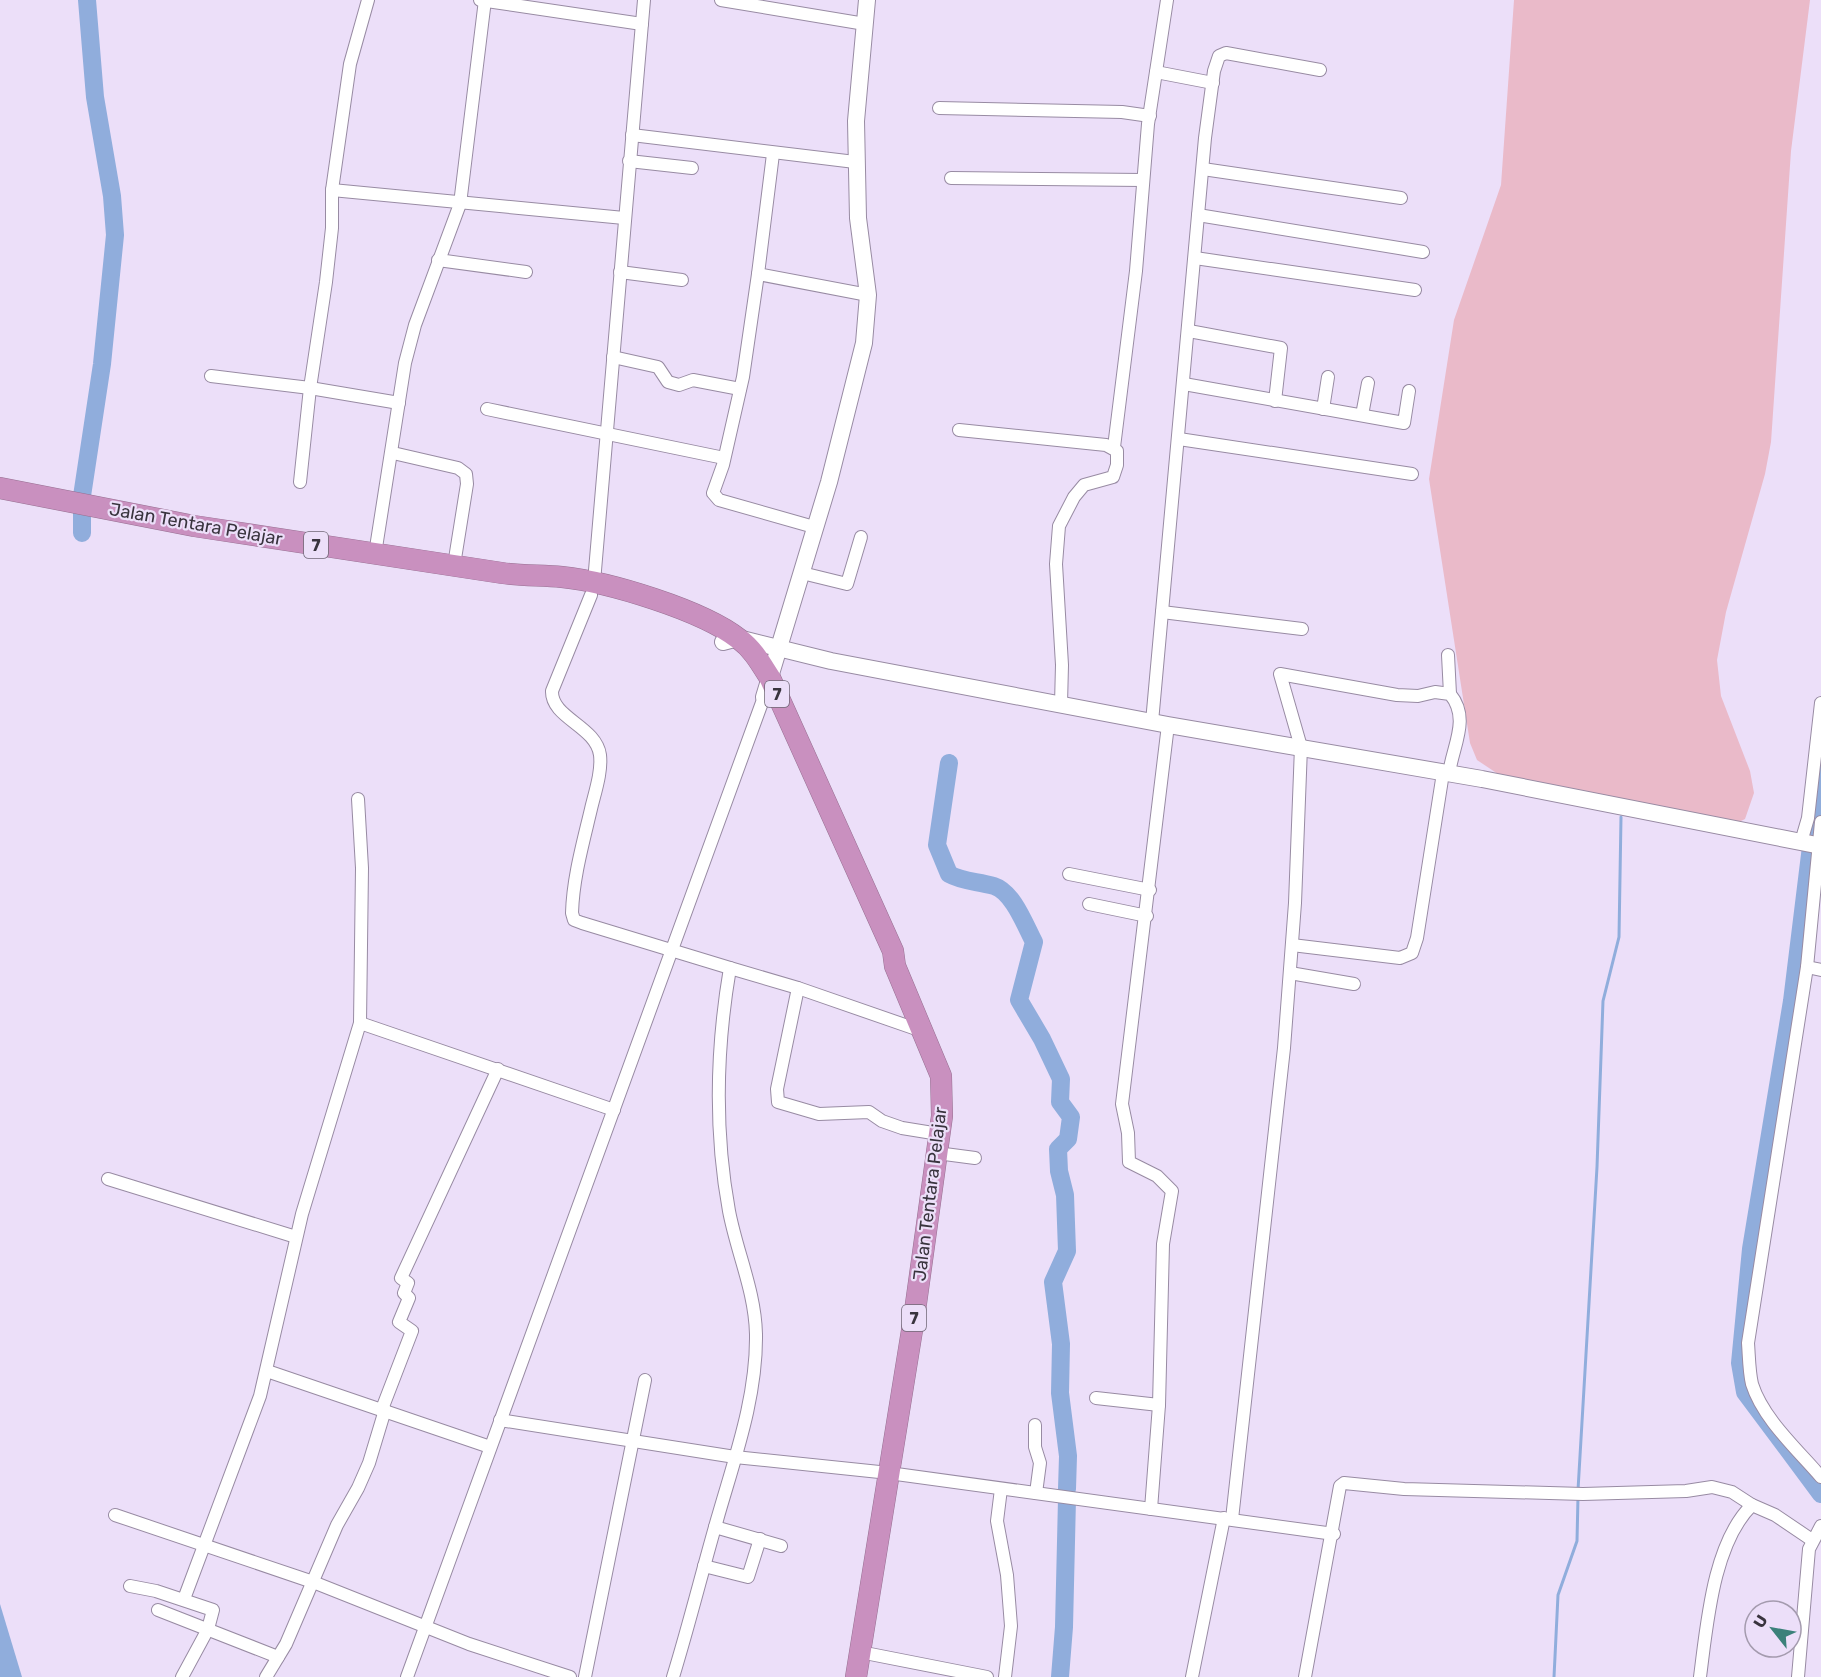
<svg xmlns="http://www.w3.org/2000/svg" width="1821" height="1677" font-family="Rubik,sans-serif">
<rect width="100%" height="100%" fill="#ecdff9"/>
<polygon fill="#eabac9" points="1514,0 1810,0 1791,151 1771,442 1765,474 1726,612 1717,660 1721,696 1750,771 1754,793 1745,819 1737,823 1504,778 1477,760 1470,743 1429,479 1454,320 1501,185"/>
<polygon fill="#90addc" points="0,1604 22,1677 0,1677"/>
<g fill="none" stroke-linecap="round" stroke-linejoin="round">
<g stroke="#90addc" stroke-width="3">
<polyline points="1578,1490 1597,1167 1603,1001 1619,937 1621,817"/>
<polyline points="1554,1677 1558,1595 1577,1541 1578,1497"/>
</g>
<g stroke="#90addc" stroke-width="18">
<polyline points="82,533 82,496 102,364 115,235 112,196 95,97 87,0"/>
<path d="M949 763 937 845 949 874C963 882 978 881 994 886 1013 892 1025 925 1034 942L1019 1000 1042 1039 1061 1079 1060 1102 1071 1117 1068 1139 1058 1149 1059 1171 1065 1195 1067 1251 1053 1282 1061 1344 1060 1393 1068 1456 1067 1489"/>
<polyline points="1821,765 1792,1001 1751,1249 1740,1363 1745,1392 1821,1494"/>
<polyline points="1060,1677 1064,1627 1067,1499"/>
</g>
<defs>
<g id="street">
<polyline points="480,0 642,24"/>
<polyline points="721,0 865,24"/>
<polyline points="1156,72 1213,83"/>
<polyline points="939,108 1122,112 1150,116"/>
<polyline points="632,135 855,162"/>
<polyline points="773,154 758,274 868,295"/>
<polyline points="629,161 692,168"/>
<polyline points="1203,169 1401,198"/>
<polyline points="951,178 1143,180"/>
<polyline points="332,190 624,218"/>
<polyline points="1198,215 1423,252"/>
<polyline points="1195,258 1415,290"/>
<polyline points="438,260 526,272"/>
<polyline points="620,272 682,280"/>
<polyline points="758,274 743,377 723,465 713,493 719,500 814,527"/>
<polyline points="1189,331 1281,348 1275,401"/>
<polyline points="613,357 658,367 668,382 679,385 693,380 740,389"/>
<polyline points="211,376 310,388 399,403"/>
<polyline points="1184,384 1404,423 1409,391"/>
<polyline points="487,409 724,458"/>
<polyline points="1323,409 1328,377"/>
<polyline points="1362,415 1368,383"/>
<polyline points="959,430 1106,445 1117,451 1117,465 1113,477 1084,485 1074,497 1059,526 1056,564 1062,665 1061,704"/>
<polyline points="1179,439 1412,474"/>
<polyline points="1114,447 1136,271 1148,124 1167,0"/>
<polyline points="393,453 458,468 466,474 467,484 454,565"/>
<polyline points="300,482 310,388 326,282 332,228 332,190 350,64 368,0"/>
<polyline points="375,554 405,363 415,325 460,204 485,0"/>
<polyline points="802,573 847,584 861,537"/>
<polyline points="594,582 644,0"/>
<path d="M591 595 552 691C551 718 596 726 600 755 602 772 595 792 591 809 583 843 573 878 572 913L574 920 582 923 730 968C716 1050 714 1129 729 1211 737 1253 755 1291 756 1334 757 1398 734 1460 717 1520 702 1572 689 1625 673 1677"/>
<polyline points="1162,612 1302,629"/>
<polyline points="1448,655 1450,694"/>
<polyline points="1152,722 1205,138 1214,71 1219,56 1226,53 1320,70"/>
<path d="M1821 822 1807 967 1748 1343C1749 1356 1749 1371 1752 1384 1763 1419 1798 1450 1821 1477"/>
<polyline points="1801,842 1808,818 1821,703"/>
<polyline points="1069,874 1150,890"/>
<polyline points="1089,904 1147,916"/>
<polyline points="1292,945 1400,958 1412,953 1417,938 1443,773"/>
<polyline points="1807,967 1821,970"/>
<polyline points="730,968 798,988 922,1031"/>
<polyline points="1290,973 1354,984"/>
<polyline points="798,988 777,1089 778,1102 819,1114 869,1112 882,1121 902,1128 939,1134"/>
<polyline points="360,1023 614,1110"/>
<polyline points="937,1153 975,1158"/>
<polyline points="108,1179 296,1237"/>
<polyline points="267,1371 490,1447"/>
<polyline points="1096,1398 1159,1405"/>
<polyline points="382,1409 412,1331 399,1322 409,1298 404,1293 408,1283 401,1278 498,1069"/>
<polyline points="500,1420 735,1457 889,1473 1334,1534"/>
<polyline points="1035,1425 1035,1447 1040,1463 1036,1493"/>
<polyline points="1001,1489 997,1521 1007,1575 1011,1626 1005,1677"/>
<polyline points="1151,1509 1159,1405 1163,1244 1172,1191 1157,1176 1129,1162 1128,1133 1122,1104 1168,725"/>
<polyline points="115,1515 313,1582 469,1644 570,1677"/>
<path d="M1232 1519 1284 1048 1295 903 1301 747 1280 674 1397 695 1418 696 1435 692 1450 694C1471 719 1452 747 1449 774"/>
<polyline points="715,1527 781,1546"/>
<polyline points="704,1566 748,1577 760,1539"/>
<polyline points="130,1586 156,1591 213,1610 208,1629 182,1677"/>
<polyline points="184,1599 260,1396 302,1214 360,1023 362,868 358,799"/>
<polyline points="158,1610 278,1657"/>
<polyline points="860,1652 987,1677"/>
<polyline points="266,1677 286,1644 337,1525 358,1488 369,1463 385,1410"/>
<polyline points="407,1677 764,697"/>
<polyline points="585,1677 645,1380"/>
<polyline points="1192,1677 1224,1518"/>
<polyline points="1305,1677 1340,1486 1344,1483 1404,1489 1583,1494 1686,1491 1712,1487 1732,1492 1752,1505"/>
<path d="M1700 1677C1707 1624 1713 1543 1752 1505L1775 1515 1812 1540"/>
<polyline points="1798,1677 1809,1549 1821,1526"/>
</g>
<g id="secondary">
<polyline points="723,642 738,638 831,661 1168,725 1482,779 1821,846"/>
<polyline points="764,697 829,482 864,343 868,295 858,218 856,121 867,0"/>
</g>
<path id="highway" d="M0 488 194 526 502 573C522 576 542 575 562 577 609 582 702 610 739 639 753 649 761 664 770 678L893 951 895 966 941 1076 942 1116 914 1318 856 1677"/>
</defs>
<use href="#street" stroke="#988ba3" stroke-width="14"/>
<use href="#secondary" stroke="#988ba3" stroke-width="18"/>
<use href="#highway" stroke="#977092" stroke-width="22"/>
<use href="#street" stroke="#fff" stroke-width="12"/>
<use href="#secondary" stroke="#fff" stroke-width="16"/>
<use href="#highway" stroke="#c990bf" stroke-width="21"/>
</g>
<g text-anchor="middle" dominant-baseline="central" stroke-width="4.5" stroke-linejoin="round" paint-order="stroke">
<g fill="#ecdff9" stroke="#6f6776" stroke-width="1.5">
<rect x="304" y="532" width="24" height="26" rx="4.5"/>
<rect x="765" y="681" width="24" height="26" rx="4.5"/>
<rect x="902" y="1305" width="24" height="26" rx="4.5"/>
</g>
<g font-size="16" font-weight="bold" fill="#39343e">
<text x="316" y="545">7</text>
<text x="777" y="694">7</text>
<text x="914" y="1318">7</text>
</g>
<g font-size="18" fill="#39343e" stroke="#ecdff9">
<text transform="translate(196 524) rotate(10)">Jalan Tentara Pelajar</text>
<text transform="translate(930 1194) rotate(-83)">Jalan Tentara Pelajar</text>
</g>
</g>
<g transform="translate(1773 1629) rotate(301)"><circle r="28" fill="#ecdff9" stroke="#a49bae" stroke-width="1.5"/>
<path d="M0-4.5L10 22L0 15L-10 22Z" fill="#3b817a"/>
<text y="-9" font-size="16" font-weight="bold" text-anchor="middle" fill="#39343e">U</text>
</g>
</svg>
